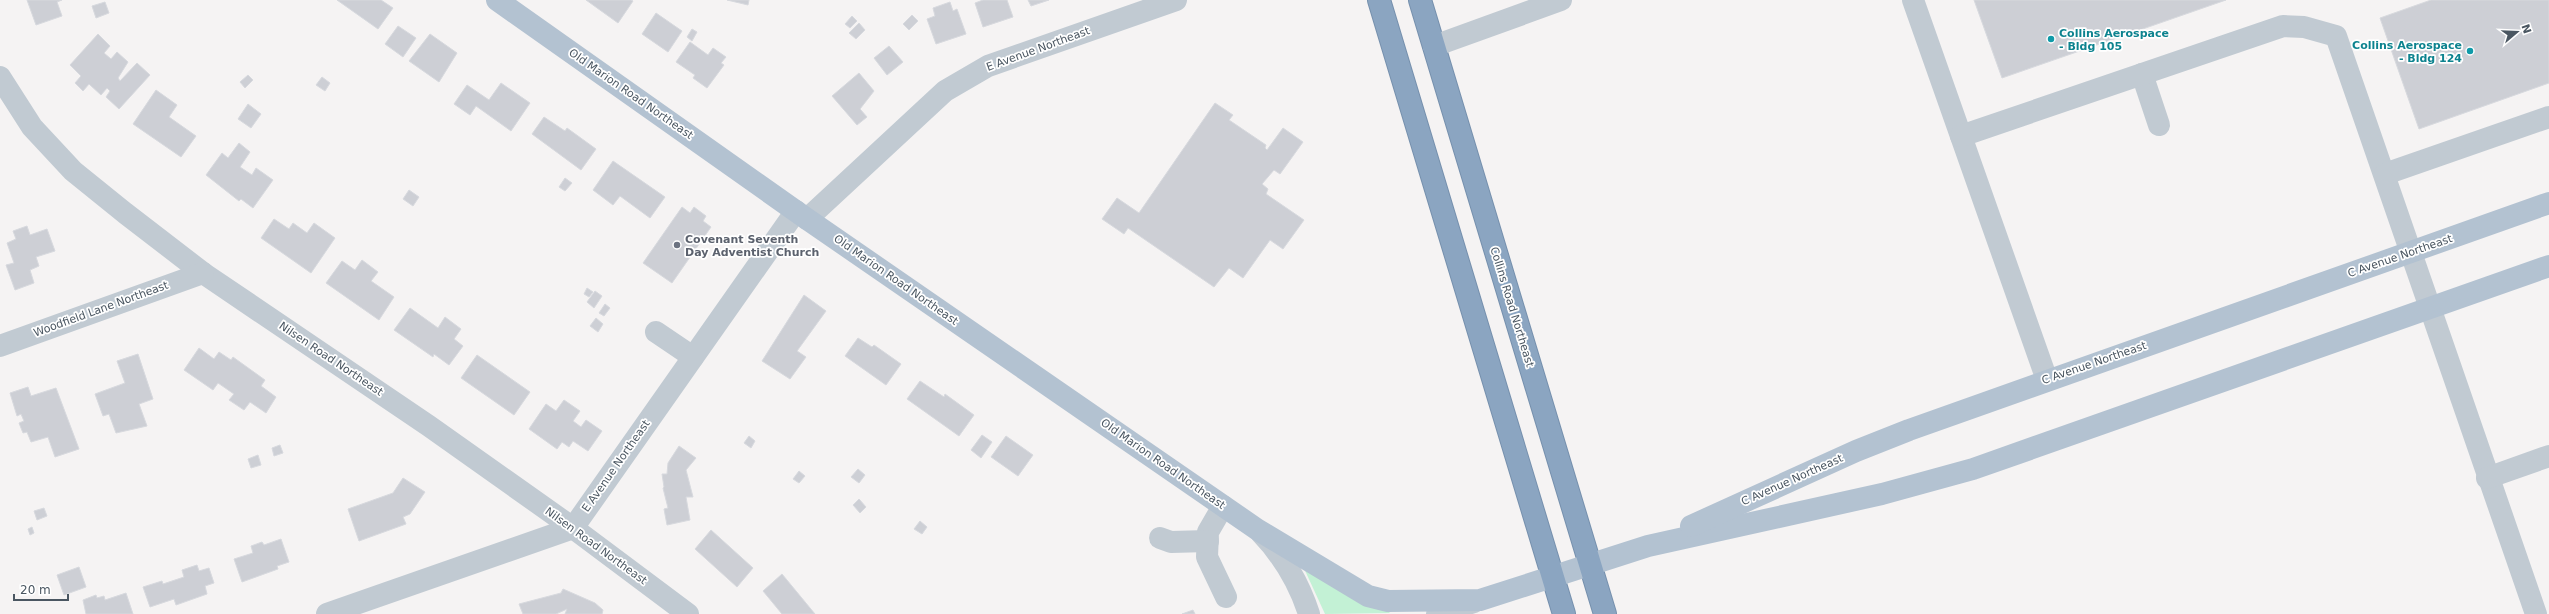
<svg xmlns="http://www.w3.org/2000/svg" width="2549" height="614" font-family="'DejaVu Sans',sans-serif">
<rect width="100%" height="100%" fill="#f5f3f3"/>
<polygon fill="#c3f1d5" points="1302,564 1387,610 1390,613 1325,614"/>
<g fill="#cdcfd5" stroke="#d7d9de">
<polygon points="27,0 62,0 57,2 62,16 36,25"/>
<polygon points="337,0 381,0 393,8 378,29"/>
<polygon points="586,0 631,0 633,1 618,23"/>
<polygon points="727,0 749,0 748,5"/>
<polygon points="983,0 1007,0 1013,17 983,27 975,3"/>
<polygon points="1028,0 1049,0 1031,6"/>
<polygon points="1974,0 2226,0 2002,78"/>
<polygon points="2431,0 2549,0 2549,83 2419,129 2380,18"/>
<polygon points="105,2 109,13 96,18 92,6"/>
<polygon points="950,2 953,11 957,9 966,34 936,44 927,19 935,16 933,8"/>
<polygon points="656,13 682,31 668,52 642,34"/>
<polygon points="912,15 918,21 909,30 903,24"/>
<polygon points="852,16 857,21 850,28 845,24"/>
<polygon points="859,23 865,30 856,39 849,33"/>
<polygon points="398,26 416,38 403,57 385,44"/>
<polygon points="692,29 697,32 692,41 687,37"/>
<polygon points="98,34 110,46 104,53 111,59 117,52 128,62 118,78 120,81 137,63 150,75 119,109 106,97 110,91 107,88 101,95 89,84 83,91 75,83 81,76 70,65"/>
<polygon points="430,34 457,53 439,82 409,61"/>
<polygon points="690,42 708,55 713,48 726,57 721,63 724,65 707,88 693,78 695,75 676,62"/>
<polygon points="889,46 903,62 887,75 874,58"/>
<polygon points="859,73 874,91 860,109 867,117 857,125 832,96"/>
<polygon points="248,75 253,80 245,88 240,82"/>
<polygon points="322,77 330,83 325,91 316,85"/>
<polygon points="501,83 530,103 511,131 476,106 470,115 454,104 467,85 489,100"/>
<polygon points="156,90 177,105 169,117 196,136 181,157 133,124"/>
<polygon points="1215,103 1233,115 1229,120 1266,145 1265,148 1267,150 1283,128 1303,142 1280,174 1274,170 1262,184 1268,189 1266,194 1304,220 1283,249 1270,240 1243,278 1229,268 1214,287 1128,228 1124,234 1102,219 1117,198 1139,213"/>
<polygon points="248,104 261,114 251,128 238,119"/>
<polygon points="544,117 565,131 567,128 596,149 581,170 532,134"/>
<polygon points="239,143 250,152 240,167 252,175 256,168 273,180 253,208 241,199 239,201 206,175 222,153 228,158"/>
<polygon points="613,161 665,197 650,218 620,196 613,205 593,190"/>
<polygon points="565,178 572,183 565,191 559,187"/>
<polygon points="409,190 419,197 413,206 403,199"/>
<polygon points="682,207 690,213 694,207 706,216 703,221 711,227 672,283 643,263"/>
<polygon points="274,219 289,229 293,223 307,233 314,223 335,238 311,273 261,238"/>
<polygon points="27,226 30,235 47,229 55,251 36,257 39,266 30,270 34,283 15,290 6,265 14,263 7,243 16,239 13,231"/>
<polygon points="362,260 378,272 371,281 394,297 379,320 326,283 342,261 355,270"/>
<polygon points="587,288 593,292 589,297 584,294"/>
<polygon points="595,291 602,296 594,308 587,302"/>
<polygon points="804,295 826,311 797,351 806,357 790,379 762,361"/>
<polygon points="605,304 610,308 604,316 599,313"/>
<polygon points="410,308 438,328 445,317 461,329 454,339 463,346 449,365 434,354 433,357 394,330"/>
<polygon points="596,318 603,324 598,332 590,326"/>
<polygon points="858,338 872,347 874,345 901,364 886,385 845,356"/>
<polygon points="199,348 214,359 219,352 231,360 233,357 265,380 261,386 276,397 266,413 250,402 244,410 229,400 234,394 218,383 213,390 184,370"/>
<polygon points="138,354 153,399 139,404 147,426 116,433 109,414 103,416 95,394 125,383 117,361"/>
<polygon points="477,355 530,392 514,415 461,378"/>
<polygon points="920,381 944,397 945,394 974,415 959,436 907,399"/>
<polygon points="28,387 31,396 56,388 79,449 55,457 48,437 31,442 27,432 23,433 19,423 24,421 21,414 17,416 10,393"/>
<polygon points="564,400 580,411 573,421 581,427 586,420 602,431 588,451 573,441 569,447 562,442 557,449 529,429 546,404 556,411"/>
<polygon points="982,435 992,442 981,458 971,450"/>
<polygon points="749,436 755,441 751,448 744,443"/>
<polygon points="1006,436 1033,455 1018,476 991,457"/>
<polygon points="280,445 283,453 274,456 272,448"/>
<polygon points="679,446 696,458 686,470 693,497 686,497 690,520 667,525 664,509 668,508 663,488 664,487 662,474 667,474 668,463"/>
<polygon points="258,455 261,465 251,468 248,459"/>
<polygon points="858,469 865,475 859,483 851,477"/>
<polygon points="799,471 805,476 799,483 793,479"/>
<polygon points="403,478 425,492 410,514 403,517 406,524 359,541 348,509 393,493"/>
<polygon points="859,499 866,507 860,513 853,505"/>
<polygon points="44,508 47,516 37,520 34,511"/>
<polygon points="920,521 927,527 922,534 914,529"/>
<polygon points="32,527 34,533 30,535 28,529"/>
<polygon points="711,530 753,568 737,587 695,549"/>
<polygon points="281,539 289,562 277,566 278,569 242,582 234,559 253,553 251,546 262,542 264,545"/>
<polygon points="197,565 199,571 209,568 214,583 205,586 207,594 176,605 174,599 150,607 143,587 162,581 163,584 184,577 182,570"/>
<polygon points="79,567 86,587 64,595 57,575"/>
<polygon points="782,574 815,614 782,614 768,597 763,591"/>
<polygon points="563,589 595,603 603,610 602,614 565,614 567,609 556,614 523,614 519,604 561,593"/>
<polygon points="126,593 133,614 86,614 83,600 96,595 97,598 104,596 105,600"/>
<polygon points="1193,610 1195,614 1182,614"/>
</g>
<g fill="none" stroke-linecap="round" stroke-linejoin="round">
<defs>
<g id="highway">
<polyline points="1379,0 1564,614"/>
<polyline points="1420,0 1605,614"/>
</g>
</defs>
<use href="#highway" stroke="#7690ad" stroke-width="24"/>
<g stroke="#c1cad2" stroke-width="22">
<polyline points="1913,0 2047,380"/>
<polyline points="1434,46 1561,0"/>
<polyline points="2142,74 2159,125"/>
<polyline points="0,77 32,127 73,171 125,213 203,273 429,426 573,528 688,614"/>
<polyline points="1961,136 2283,26 2304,27 2336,36 2536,614"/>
<polyline points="2385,174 2549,117"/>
<polyline points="807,219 945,91 988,66 1176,0"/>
<polyline points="656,332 693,357"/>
<polyline points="0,346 203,273"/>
<polyline points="2487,478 2549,456"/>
<polyline points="1223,506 1208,532 1207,557 1226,597"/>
<path d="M1261 533C1284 557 1299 583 1309 614"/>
<polyline points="1160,538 1171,542 1208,541"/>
<polyline points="327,614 573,528 796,211"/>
<polyline points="1437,614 1474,602"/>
</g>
<g stroke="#b3c2d1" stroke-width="22">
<polyline points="497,0 807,219 1258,530 1368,596 1388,601 1480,600 1648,546 1882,494 1973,469 2549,266"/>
<polyline points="1691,526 1856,451 1909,430 2549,203"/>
</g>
<use href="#highway" stroke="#8ba5c1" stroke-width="22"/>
</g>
<g fill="#0f9aa8" stroke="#fff" stroke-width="1.5">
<circle cx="2051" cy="39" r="4"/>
<circle cx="2470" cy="51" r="4"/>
</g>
<circle fill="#6b7280" stroke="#fff" stroke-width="1.5" cx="677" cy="245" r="4"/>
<g text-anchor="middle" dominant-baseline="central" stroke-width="3.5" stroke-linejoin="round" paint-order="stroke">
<g font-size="11" font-weight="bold" fill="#0d838f" stroke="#fff" text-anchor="start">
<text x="2059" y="33">Collins Aerospace<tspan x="2059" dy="13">- Bldg 105</tspan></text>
<text x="2462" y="45" text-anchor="end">Collins Aerospace<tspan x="2462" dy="13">- Bldg 124</tspan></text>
</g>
<g font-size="11" fill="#4a5661" stroke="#fff">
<text transform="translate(1038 49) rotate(-20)">E Avenue Northeast</text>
<text transform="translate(631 94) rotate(35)">Old Marion Road Northeast</text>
<text transform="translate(2400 256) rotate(-19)">C Avenue Northeast</text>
<text transform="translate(896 280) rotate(35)">Old Marion Road Northeast</text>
<text transform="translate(1512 307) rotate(73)">Collins Road Northeast</text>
<text transform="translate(101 309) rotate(-20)">Woodfield Lane Northeast</text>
<text transform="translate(331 359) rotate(34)">Nilsen Road Northeast</text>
<text transform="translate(2094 363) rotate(-19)">C Avenue Northeast</text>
<text transform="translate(1163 464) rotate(35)">Old Marion Road Northeast</text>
<text transform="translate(616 466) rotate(-55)">E Avenue Northeast</text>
<text transform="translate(1792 480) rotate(-24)">C Avenue Northeast</text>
<text transform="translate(596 546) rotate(36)">Nilsen Road Northeast</text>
</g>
<g font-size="11" font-weight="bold" fill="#5b616d" stroke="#fff" text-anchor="start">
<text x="685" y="239">Covenant Seventh<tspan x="685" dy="13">Day Adventist Church</tspan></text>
</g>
</g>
<g transform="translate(2517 32) rotate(71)" stroke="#ffffff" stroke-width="3" paint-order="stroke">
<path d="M0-3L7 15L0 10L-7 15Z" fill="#4a5661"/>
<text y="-6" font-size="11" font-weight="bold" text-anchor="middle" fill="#4a5661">N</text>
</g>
<path d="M14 594v6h54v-6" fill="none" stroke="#4a5661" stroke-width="2"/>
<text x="20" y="594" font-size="12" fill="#4a5661" stroke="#ffffff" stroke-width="3" paint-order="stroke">20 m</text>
</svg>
